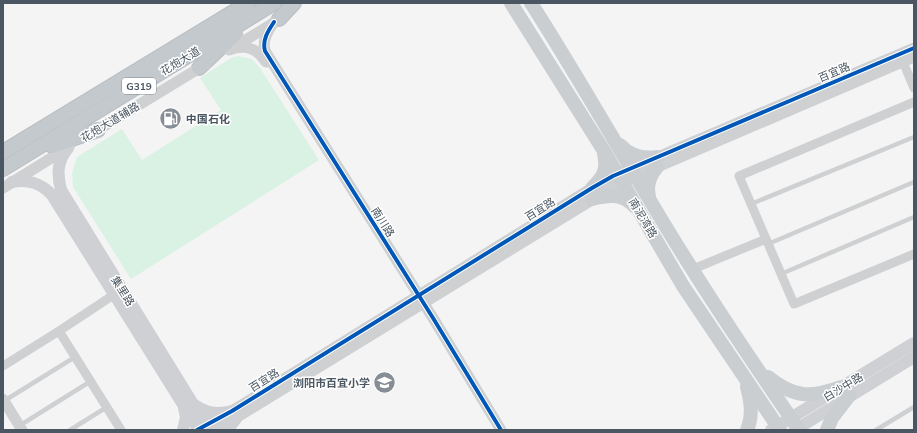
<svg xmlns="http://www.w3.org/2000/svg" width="917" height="433" font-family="Mulish,'Noto Sans SC',sans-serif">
<rect width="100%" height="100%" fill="#f4f4f4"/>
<polygon fill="#d9f2e3" points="238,56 252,59 260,68 319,160 131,279 73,187 72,173 77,157 122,129 142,160 221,110 200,78 231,58"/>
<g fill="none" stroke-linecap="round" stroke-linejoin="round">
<defs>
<g id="trunk">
<polyline points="279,19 294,3"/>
<polyline points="199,68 235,34"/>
<polyline points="52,146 98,130"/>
<polyline points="3,152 248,3"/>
<polyline points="3,169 274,3"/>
</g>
</defs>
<use href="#trunk" stroke="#b9bec3" stroke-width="16"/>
<g stroke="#ced0d2" stroke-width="4.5">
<polyline points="751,204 914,137"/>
<polyline points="768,244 914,182"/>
<polyline points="781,274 914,217"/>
<polyline points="4,401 75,357"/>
<polyline points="19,426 91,381"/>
<polyline points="70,430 107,407"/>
<polyline points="876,430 914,407"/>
</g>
<g stroke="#ced0d2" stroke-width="9">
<polyline points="903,62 914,88"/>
<polyline points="914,102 739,176 794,304 914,254"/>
<polyline points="693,269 766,239"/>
<polyline points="59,331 121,430"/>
<polyline points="3,366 59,331 115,294"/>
</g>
<g stroke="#ced0d2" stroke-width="11">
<path d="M274 22C268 31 262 40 265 51L433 318 501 430"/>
<polyline points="234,47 272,24"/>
<path d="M229 50C245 44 257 48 266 62"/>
<polyline points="91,134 206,64"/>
<polyline points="3,188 69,147"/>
<polyline points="3,399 22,430"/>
<polyline points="198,429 232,411 592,188 613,176 914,48"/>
<polyline points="216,430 618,184 914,57"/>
</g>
<g stroke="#ced0d4" stroke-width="12">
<path d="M68 148C57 161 57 174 61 190L209 430"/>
<path d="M12 182C29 179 41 183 52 195L199 430"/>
<path d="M193 404C206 413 216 415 232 411"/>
<polyline points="183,430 186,417 184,408"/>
<polyline points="227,430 236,419"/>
<polyline points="771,430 914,343"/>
<polyline points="795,430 914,357"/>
</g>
<g stroke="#caced1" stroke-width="14">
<polyline points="511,3 604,151 683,286 780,430"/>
<path d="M531 3C572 67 609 132 648 197 695 277 747 354 799 430"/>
<path d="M620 145C630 156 643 159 657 157"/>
<path d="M592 188C603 177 608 170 604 154"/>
<path d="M649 197C646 185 649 176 657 167"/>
<path d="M592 199C608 195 622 193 634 206"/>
<path d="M768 377C794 398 810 398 841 387"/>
<path d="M747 430C753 416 751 402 747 387"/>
<polyline points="827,430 832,418 849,396"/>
</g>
<use href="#trunk" stroke="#c4c9cd" stroke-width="14"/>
<defs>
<g id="cycleway">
<path d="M274 22C268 31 262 40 265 51L433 318 501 430"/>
<polyline points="197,430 232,411 592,188 613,176 914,48"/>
</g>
</defs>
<use href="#cycleway" stroke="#fff" stroke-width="6"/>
<use href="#cycleway" stroke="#0057b8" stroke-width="4"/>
</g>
<defs>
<symbol id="fuel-disc" viewBox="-11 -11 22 22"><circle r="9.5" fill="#868d94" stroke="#fff"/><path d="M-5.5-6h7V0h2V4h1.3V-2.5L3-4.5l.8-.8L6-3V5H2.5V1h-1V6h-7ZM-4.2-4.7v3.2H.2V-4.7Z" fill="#fff"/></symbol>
<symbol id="school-disc" viewBox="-11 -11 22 22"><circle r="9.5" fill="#868d94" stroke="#fff"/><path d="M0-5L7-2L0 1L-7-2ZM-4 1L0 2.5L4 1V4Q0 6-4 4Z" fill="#fff"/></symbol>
</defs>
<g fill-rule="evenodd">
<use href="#fuel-disc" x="158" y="106" width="25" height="25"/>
<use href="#school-disc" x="372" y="370" width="25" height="25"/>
</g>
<g text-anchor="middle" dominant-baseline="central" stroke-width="3" stroke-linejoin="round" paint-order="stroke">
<rect fill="#fff" stroke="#808990" stroke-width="1" x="122" y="78" width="34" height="16" rx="3"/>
<g font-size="10" font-weight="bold" fill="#4a5661">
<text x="139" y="86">G319</text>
</g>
<g font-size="11" fill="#4a5661" stroke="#fff">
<text transform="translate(180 61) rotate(-31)">花炮大道</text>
<text transform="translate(834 72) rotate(-23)">百宜路</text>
<text transform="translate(110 122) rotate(-31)">花炮大道辅路</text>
<text transform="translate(540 209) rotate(-32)">百宜路</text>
<text transform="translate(643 218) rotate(59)">南泥湾路</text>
<text transform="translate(383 222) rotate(58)">南川路</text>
<text transform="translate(123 291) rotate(58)">集里路</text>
<text transform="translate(264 380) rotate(-32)">百宜路</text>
<text transform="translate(843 387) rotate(-31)">白沙中路</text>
</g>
<g font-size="11" font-weight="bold" fill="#4a5661" stroke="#fff" text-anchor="start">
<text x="186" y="119">中国石化</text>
<text x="370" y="383" text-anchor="end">浏阳市百宜小学</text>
</g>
</g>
<rect width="917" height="433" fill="none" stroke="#4a5661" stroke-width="8"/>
</svg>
